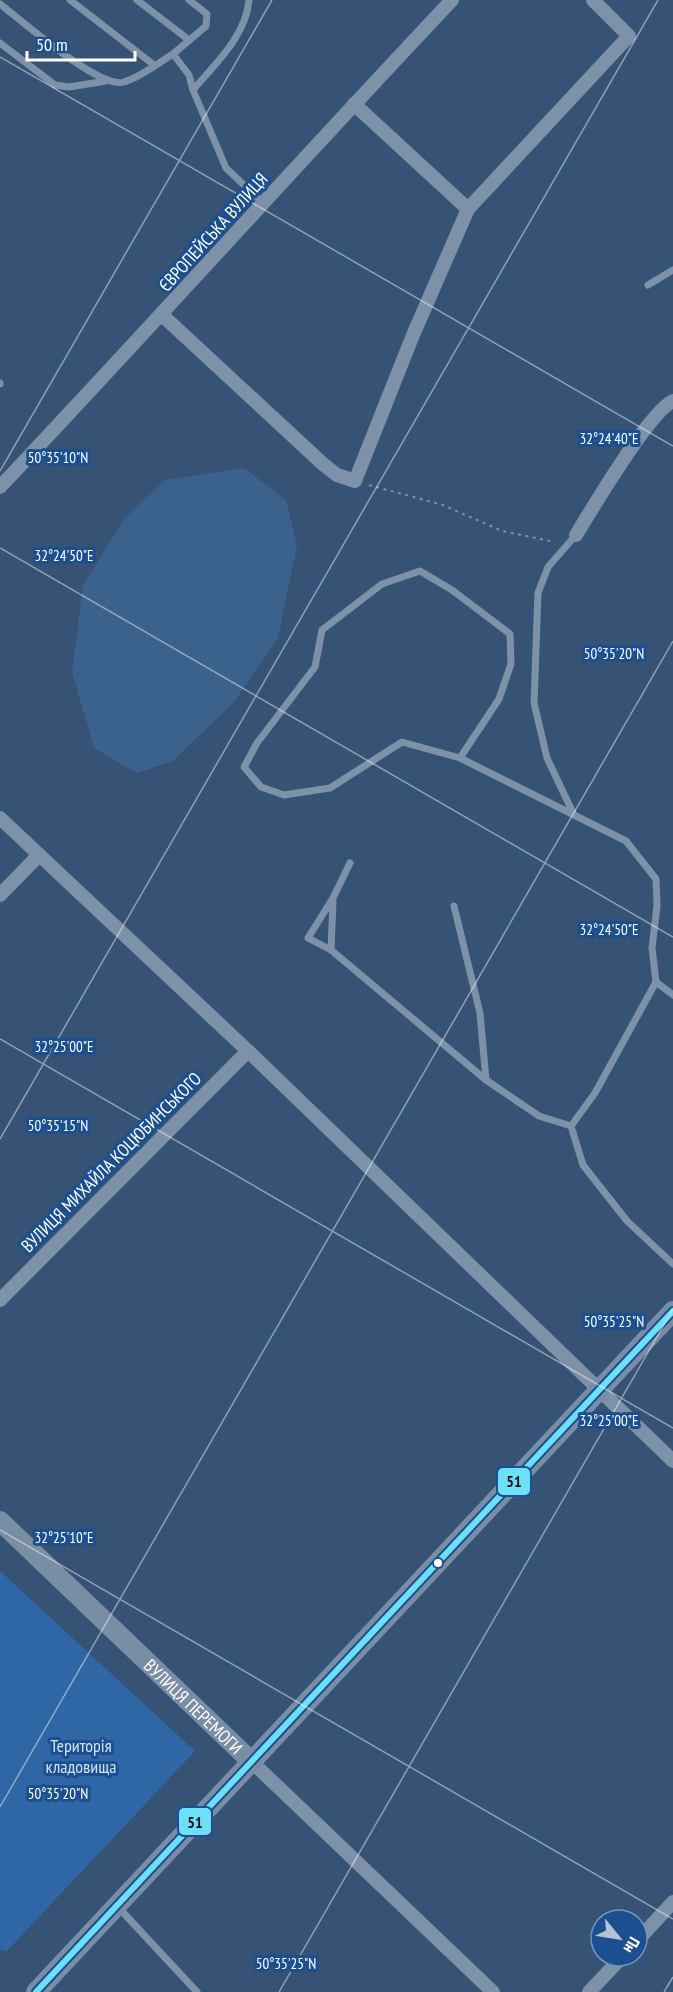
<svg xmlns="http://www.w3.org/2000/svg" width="673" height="1992" font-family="'PT Sans Narrow',sans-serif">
<rect width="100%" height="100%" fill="#365274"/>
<polygon fill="#2f66a5" points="0,1571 195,1751 7,1951 0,1949"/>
<polygon fill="#3b618d" points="244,468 286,500 297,546 278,638 234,702 173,761 137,773 94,748 72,672 83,585 124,519 165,480"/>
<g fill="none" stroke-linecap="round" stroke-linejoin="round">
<polyline stroke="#7d92a8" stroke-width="2" stroke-dasharray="3 4.5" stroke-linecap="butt" points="369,485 443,505 502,531 555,542"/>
<g stroke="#7d92a8" stroke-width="7">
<polyline points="70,0 154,65"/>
<polyline points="137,0 189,40"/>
<polyline points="189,0 207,14 206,26 173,54 189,75 193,90 226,168 262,202"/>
<path d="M0 4C21 20 100 90 124 82 141 77 158 63 173 54"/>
<polyline points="0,43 55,85 69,87 106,81"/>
<path d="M193 90C215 64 246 36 249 0"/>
<polyline points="648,285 673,270"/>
<polyline points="0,383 0,384"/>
<polyline points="460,758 499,699 511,664 510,634 452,590 420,571 382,584 322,630 315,667 257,743 244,767 261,787 284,795 330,788 402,742 460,758 626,841 656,879 657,906 652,948 656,982"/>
<polyline points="574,815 547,758 534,703 538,593 548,567 576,535"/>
<polyline points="350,863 333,898 308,938 331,950 486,1080 539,1116 571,1126 583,1165 627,1221 673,1264"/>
<polyline points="454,906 480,1013 486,1080"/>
<polyline points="331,950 333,901"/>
<polyline points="571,1126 595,1093 656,982 673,995"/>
<polyline points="118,1907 197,1992"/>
</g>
<g stroke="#7d92a8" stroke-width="14">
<polyline points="468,209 629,36 593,0"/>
<polyline points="162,315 323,464 337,475 355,481 413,335 468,209 354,104"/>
<path d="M0 487C152 326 300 161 452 0"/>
<path d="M576 535C592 509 649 412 673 401"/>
<polyline points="0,818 248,1051 673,1461"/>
<polyline points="0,895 39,855"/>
<polyline points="0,1300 248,1051"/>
<polyline points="252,1762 493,1992"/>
<polyline points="637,1941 673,1902"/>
<polyline points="589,1992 623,1956"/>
</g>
<g stroke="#798da4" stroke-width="20">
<path id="s1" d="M0 1521 252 1762"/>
<polyline points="36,1992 673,1311"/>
</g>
<defs>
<polyline id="bus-1" points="36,1992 673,1311"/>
</defs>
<use href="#bus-1" stroke="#1b4f8f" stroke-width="10"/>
<use href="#bus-1" stroke="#6ddff8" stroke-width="6"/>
</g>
<path fill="none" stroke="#fff" stroke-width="1.5" stroke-opacity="0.45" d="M0 57 673 446M0 471 272 0M0 548 673 937M0 1039 673 1428M0 1139 658 0M0 1530 673 1919M0 1807 673 641M279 1992 673 1309M664 1992 673 1977"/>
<circle fill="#fff" stroke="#1b4f8f" stroke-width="2" cx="438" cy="1563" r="5"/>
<g text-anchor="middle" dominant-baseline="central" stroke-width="6" stroke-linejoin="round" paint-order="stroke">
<g font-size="18" fill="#fff" stroke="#1b4f8f">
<text transform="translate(213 232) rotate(-48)">ЄВРОПЕЙСЬКА ВУЛИЦЯ</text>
<text transform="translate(111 1162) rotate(-45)">ВУЛИЦЯ МИХАЙЛА КОЦЮБИНСЬКОГО</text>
<text stroke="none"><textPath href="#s1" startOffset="268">ВУЛИЦЯ ПЕРЕМОГИ</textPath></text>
</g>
<g font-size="18" fill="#cfe3fa" stroke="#1b4f8f">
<text x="81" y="1745">Територія<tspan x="81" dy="21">кладовища</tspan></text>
</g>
</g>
<g font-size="15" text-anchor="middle" fill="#fff" stroke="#1b4f8f" stroke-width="6" stroke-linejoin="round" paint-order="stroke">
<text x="609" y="444">32°24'40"E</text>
<text x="58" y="463">50°35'10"N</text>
<text x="64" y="561">32°24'50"E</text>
<text x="614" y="659">50°35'20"N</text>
<text x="609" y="935">32°24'50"E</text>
<text x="64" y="1052">32°25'00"E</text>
<text x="58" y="1131">50°35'15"N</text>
<text x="614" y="1327">50°35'25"N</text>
<text x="609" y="1426">32°25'00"E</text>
<text x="64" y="1543">32°25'10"E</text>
<text x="58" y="1799">50°35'20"N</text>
<text x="286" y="1969">50°35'25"N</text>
</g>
<g stroke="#1b4f8f" stroke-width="2">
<rect x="497" y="1467" width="34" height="29" rx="6" fill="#6ddff8"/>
<rect x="178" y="1807" width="34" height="29" rx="6" fill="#6ddff8"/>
</g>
<g font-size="16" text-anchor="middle" font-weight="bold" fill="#111">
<text x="514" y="1487">51</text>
<text x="195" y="1828">51</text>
</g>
<g transform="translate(619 1938) rotate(120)"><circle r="28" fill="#1b4f8f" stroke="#7695bc" stroke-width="1.5"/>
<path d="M0-4.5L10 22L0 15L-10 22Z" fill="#b9c2ce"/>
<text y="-9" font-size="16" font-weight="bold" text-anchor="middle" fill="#ffffff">Пн</text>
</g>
<path d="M27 51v9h108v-9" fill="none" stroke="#ffffff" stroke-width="3"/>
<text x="36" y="51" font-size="18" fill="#ffffff" stroke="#1b4f8f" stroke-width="4.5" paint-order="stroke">50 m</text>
</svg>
